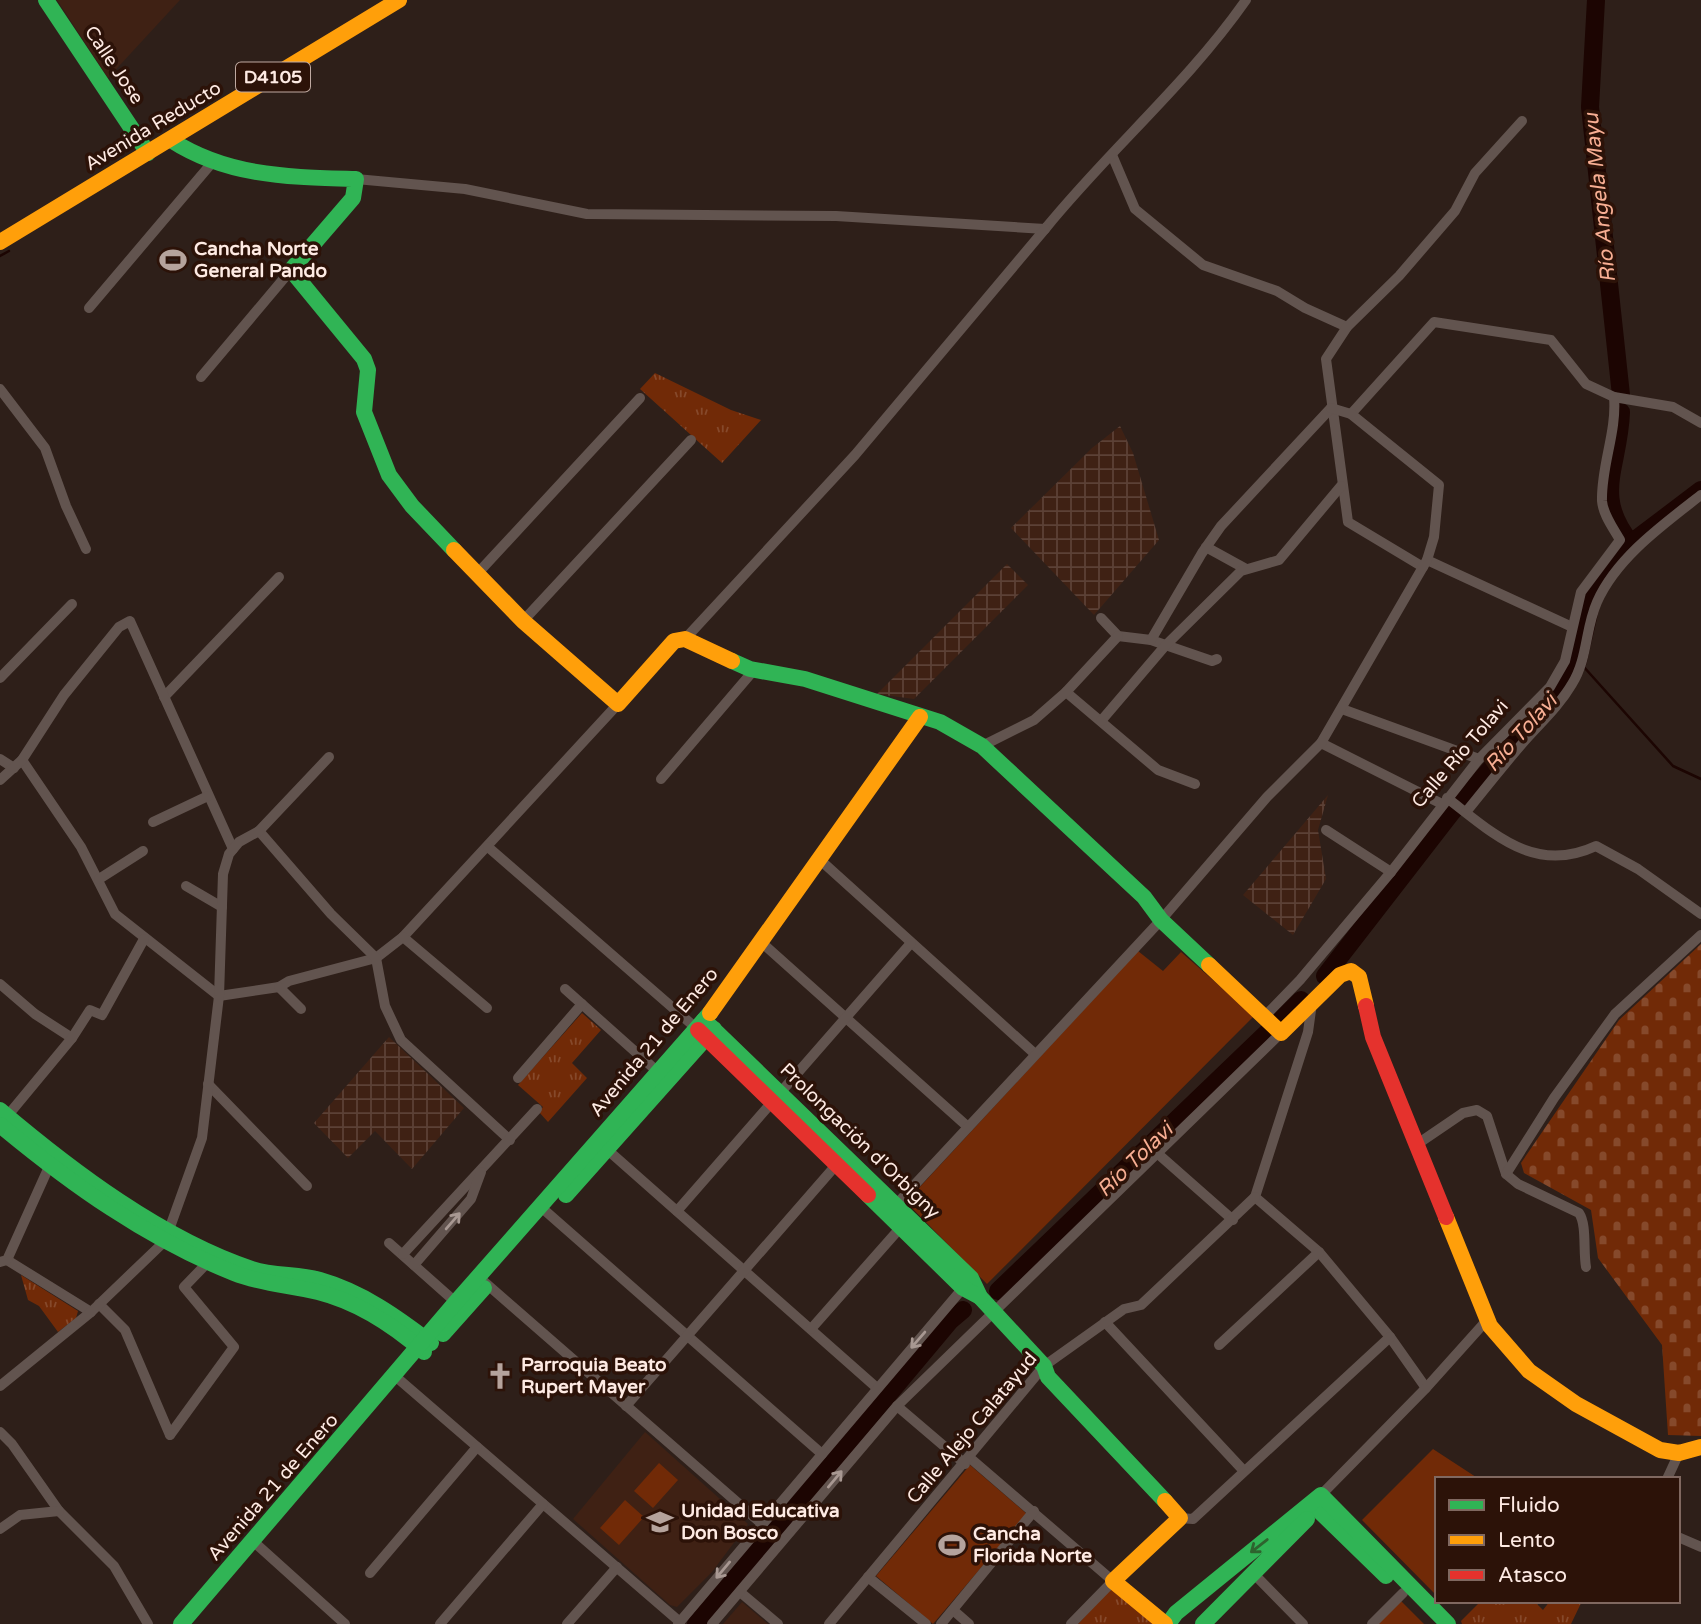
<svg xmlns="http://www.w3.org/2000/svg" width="1701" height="1624" font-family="'Varela Round',sans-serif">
<defs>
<pattern id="industrial-grid" width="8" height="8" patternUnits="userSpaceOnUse" patternTransform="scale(1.75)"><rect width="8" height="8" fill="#3f2114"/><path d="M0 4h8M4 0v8" fill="none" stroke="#5c4136"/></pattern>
<pattern id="cemetery-stones" width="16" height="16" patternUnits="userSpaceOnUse" patternTransform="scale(1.75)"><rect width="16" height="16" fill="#712a07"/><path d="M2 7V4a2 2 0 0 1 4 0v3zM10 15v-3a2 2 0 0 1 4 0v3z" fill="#86492b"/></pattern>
<pattern id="park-tufts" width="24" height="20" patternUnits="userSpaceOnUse" patternTransform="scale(1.75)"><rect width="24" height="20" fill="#712a07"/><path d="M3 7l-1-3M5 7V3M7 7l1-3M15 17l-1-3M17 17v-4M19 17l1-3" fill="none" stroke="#86492b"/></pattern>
</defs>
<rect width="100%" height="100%" fill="#2e1f19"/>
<g fill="#3f2114">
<polygon points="57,0 180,0 108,78"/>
<polygon points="645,1432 748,1524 712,1572 677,1607 670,1605 573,1519"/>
<polygon points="742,1602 768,1624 723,1624"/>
</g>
<g fill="url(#industrial-grid)">
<polygon points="1120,426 1133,453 1159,540 1094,615 1011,528 1092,448"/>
<polygon points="1007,564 1028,585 914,699 877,694"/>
<polygon points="1328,795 1318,830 1326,879 1293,935 1243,895"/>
<polygon points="389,1037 464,1108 412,1169 375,1131 348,1158 314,1123"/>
</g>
<g fill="#712a07">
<polygon points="1138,951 1163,971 1181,952 1254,1016 987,1284 906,1202"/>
<polygon points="1433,1449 1479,1479 1437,1479 1437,1596 1362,1520"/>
<polygon points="659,1463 678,1480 653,1508 634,1491"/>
<polygon points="970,1465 1027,1514 933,1624 876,1576"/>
<polygon points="625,1500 644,1517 619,1545 600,1528"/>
<polygon points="1400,1600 1424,1624 1377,1624"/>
</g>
<polygon fill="url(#cemetery-stones)" points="1701,944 1701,1436 1668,1435 1662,1345 1598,1258 1591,1210 1524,1173 1521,1163 1619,1020"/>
<g fill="url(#park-tufts)">
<polygon points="655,373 731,410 761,420 722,463 640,389"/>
<polygon points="582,1013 601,1030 572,1063 587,1078 548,1122 539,1112 543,1107 518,1085"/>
<polygon points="21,1275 78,1311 76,1318 58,1332 39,1306 28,1300"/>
<polygon points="1111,1588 1153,1624 1078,1624"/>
<polygon points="1481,1601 1534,1601 1543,1610 1550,1601 1582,1601 1571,1624 1462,1624 1461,1621"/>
</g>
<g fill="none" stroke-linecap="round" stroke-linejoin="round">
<g stroke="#1c0502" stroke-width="2.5">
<polyline points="0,256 9,251"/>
<polyline points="1583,666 1673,766 1701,779"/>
</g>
<g stroke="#1c0502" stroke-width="18">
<polyline points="1596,0 1590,107 1621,395"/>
<path d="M1621 412C1619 468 1592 495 1631 543"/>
<polyline points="1325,976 1452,812 1563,687 1578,661 1592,600 1602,579 1631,543 1701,490"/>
<polyline points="998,1291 1301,1000"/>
<polyline points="696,1624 950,1321 963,1310"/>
</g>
<g stroke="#62544f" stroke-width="10">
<polyline points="1112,155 1135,209 1203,265 1277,291 1305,308 1347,327"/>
<path d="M356 179 465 189 587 214 836 216 1045 229C1109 150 1188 83 1246 0"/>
<polyline points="89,308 211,164"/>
<polyline points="201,377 291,270"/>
<polyline points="0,389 45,448 66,506 86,549"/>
<polyline points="1351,414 1434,322 1551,340 1586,384 1614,397 1673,407 1701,423"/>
<polyline points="1206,547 1246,569"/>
<polyline points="1427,560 1570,626"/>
<polyline points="1423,567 1348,522 1326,359 1347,327 1399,276 1455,211 1475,173 1522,121"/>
<polyline points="477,574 640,398"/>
<polyline points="1101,618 1118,636 1151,640 1212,661 1217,659"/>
<polyline points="523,621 691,440"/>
<polyline points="685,639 855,455 1045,229"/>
<polyline points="1151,640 1202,553 1221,526 1331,408"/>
<polyline points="0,678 72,604"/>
<polyline points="1066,692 1158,770 1195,784"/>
<polyline points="164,697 279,577"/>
<polyline points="1342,709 1479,759"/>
<polyline points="1101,721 1165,646 1241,571 1279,560 1341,486"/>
<polyline points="1321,743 1442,804"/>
<polyline points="982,746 1034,720 1066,692 1118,636"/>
<polyline points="0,759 14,768"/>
<polyline points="22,760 81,847 115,914 219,996 279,987 289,981 376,958 403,937 618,704"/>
<polyline points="661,779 754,670"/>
<polyline points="0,780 22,760 64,695 119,627 130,621 233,849"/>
<path d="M1447 798C1493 833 1534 875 1596 846L1638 869 1701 914"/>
<path d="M1466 812C1484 790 1502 767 1521 745 1538 725 1558 708 1572 684 1588 658 1585 629 1597 602 1617 557 1664 524 1701 495"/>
<polyline points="153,822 208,796"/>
<polyline points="1326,830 1391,872"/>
<polyline points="259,831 331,914 376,958 385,1006 401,1040 510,1140"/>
<polyline points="488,847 696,1028"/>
<polyline points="818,858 1035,1054"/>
<polyline points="99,879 143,851"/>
<polyline points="186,886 222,907"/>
<polyline points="403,937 487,1008"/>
<polyline points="761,942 968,1127"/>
<polyline points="0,984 35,1014 72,1038"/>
<polyline points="279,987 301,1009"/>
<polyline points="565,989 658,1072"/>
<polyline points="1312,1003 1308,1032 1255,1197 1319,1252 1390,1337 1426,1388"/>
<path d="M1265 1016 1300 980 1391 872 1479 759 1550 687 1565 661 1581 592 1620 540C1614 529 1603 515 1602 501 1601 466 1617 432 1614 397"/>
<polyline points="518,1078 582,1004"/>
<polyline points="208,1084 307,1186"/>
<polyline points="4,1120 72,1038 90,1010 102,1015 144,939"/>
<polyline points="602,1145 877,1388"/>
<path d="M1416 1145 1463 1113 1477 1110 1487 1116 1506 1174 1518 1184 1579 1213C1587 1225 1583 1250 1586 1267"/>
<polyline points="1157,1153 1233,1220"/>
<polyline points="1506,1174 1554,1098 1615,1014 1701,935"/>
<polyline points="542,1208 822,1454"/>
<polyline points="893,1208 1161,920 1267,797 1321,743 1427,560 1434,537 1439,485 1351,414 1331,408"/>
<polyline points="677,1211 911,943"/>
<polyline points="389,1243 460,1306"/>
<polyline points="403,1254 537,1109"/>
<polyline points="7,1260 91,1312"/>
<polyline points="0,1262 7,1260 52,1160"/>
<polyline points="414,1265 471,1199 481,1172"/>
<polyline points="481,1279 762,1524"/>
<polyline points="99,1304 125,1330 170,1435"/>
<polyline points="1105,1322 1243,1470"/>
<polyline points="811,1329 901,1227"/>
<polyline points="1219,1345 1319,1252"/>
<polyline points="395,1376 680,1622"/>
<polyline points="0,1386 91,1312 165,1241 202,1138 219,996 223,874 229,854 239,842 259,831 329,757"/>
<polyline points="626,1406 837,1164"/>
<polyline points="897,1406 965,1464"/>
<polyline points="0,1432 12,1444 59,1511 114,1566 148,1624"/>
<polyline points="170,1435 234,1347 184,1287 212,1258"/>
<polyline points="970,1458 1113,1581 1071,1624"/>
<polyline points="1667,1479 1679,1453"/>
<polyline points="1321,1495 1426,1388 1487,1320"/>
<polyline points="1180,1518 1193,1519 1390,1337"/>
<polyline points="0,1529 20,1515 59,1511"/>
<polyline points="1678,1537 1701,1547"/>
<polyline points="254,1542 345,1624"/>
<polyline points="370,1573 477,1447"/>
<polyline points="1254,1574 1303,1624"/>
<polyline points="868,1577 926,1624"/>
<polyline points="740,1592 778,1624"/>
<polyline points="953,1610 969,1624"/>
<polyline points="440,1624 543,1504"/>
<polyline points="567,1624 617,1567"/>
<polyline points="678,1624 963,1288"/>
<polyline points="712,1624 897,1406 1281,1033"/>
<polyline points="829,1624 1044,1366 1124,1309 1141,1305 1255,1197"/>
<polyline points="941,1624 1034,1511"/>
<polyline points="1372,1624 1403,1593"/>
</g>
<g stroke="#30b455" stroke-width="16">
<polyline points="46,0 148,153"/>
<path d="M171 140C228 177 290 177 356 179L353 198 291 270 364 359 368 370 364 412 389 475 412 506 454 550"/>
<polyline points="732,661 750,669 805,679 940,722 982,746 1144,897 1161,920 1209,965"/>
<polyline points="704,1020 971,1278 980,1297 1044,1366 1048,1377 1165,1501"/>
<path d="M0 1110C72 1171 162 1239 252 1269 274 1276 298 1274 320 1280 362 1292 397 1317 431 1343"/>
<path d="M0 1125C71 1184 148 1239 234 1273 261 1284 290 1285 318 1292 358 1302 393 1325 424 1352"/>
<polyline points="566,1195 714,1029"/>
<polyline points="868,1195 963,1288 980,1297"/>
<polyline points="443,1334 484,1288"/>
<polyline points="1312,1504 1386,1576"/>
<polyline points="181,1624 456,1302 710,1013"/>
<polyline points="1168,1624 1176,1613 1321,1495 1448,1624"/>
<polyline points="1203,1624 1307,1519"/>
</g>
<g stroke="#ff9f0a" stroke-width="16">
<polyline points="0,242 399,0"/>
<polyline points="454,550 523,621 618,704 674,641 685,639 732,661"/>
<polyline points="1209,965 1281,1033 1340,975 1351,971 1359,977 1366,1006"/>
<polyline points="710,1013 920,717"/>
<polyline points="1446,1217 1490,1326 1529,1371 1576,1404 1660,1450 1679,1453 1701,1447"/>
<polyline points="1165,1501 1180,1518 1113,1581 1165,1624"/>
</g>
<g stroke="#e5322d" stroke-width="16">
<polyline points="1366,1006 1373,1037 1446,1217"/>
<polyline points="698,1030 868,1195"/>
</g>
</g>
<defs><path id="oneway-shaft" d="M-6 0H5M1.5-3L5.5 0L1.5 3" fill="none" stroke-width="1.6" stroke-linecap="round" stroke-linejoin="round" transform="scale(1.75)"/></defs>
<g stroke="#a89892">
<use href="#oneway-shaft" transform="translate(453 1221) rotate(-49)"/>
<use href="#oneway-shaft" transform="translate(918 1340) rotate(131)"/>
<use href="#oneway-shaft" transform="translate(835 1479) rotate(-50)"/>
<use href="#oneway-shaft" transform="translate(723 1570) rotate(130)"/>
</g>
<use stroke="#2e632e" href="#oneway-shaft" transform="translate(1259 1546) rotate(142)"/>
<defs>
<symbol id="stadium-bare" viewBox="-9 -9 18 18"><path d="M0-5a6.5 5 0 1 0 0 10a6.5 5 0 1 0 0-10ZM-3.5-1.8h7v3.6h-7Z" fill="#b5a39c" stroke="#2c1208" stroke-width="2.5" paint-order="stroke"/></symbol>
<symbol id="church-bare" viewBox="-9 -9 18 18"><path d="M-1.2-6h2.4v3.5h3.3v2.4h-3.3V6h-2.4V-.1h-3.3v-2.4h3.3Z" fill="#b5a39c" stroke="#2c1208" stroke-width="2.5" paint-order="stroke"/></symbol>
<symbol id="school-bare" viewBox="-9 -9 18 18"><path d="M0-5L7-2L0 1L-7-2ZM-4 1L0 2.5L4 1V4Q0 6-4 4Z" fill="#b5a39c" stroke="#2c1208" stroke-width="2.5" paint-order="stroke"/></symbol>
</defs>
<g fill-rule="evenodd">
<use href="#stadium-bare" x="154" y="241" width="38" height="38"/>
<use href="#church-bare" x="481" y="1357" width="38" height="38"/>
<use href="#school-bare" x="641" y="1503" width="38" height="38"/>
<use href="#stadium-bare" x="933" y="1526" width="38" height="38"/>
</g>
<g text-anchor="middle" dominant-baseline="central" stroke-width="7" stroke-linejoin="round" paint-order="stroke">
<rect fill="#2c1208" stroke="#bfa9a1" stroke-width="2" x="236" y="62.5" width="74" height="29" rx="5"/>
<g font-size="18" font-weight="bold" fill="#feeae3">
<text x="273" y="77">D4105</text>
</g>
<g font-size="19" fill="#feeae3" stroke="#2c1208">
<text transform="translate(114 65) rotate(56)">Calle Jose</text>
<text transform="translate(153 126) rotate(-31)">Avenida Reducto</text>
<text transform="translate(1460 754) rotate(-49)">Calle Río Tolavi</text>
<text transform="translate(654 1042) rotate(-50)">Avenida 21 de Enero</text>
<text transform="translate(860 1141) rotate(44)">Prolongación d'Orbigny</text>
<text transform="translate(972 1428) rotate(-50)">Calle Alejo Calatayud</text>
<text transform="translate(273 1487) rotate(-49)">Avenida 21 de Enero</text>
</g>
<g font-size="19" font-weight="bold" fill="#feeae3" stroke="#2c1208" text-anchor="start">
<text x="194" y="249">Cancha Norte<tspan x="194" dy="22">General Pando</tspan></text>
<text x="521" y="1365">Parroquia Beato<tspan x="521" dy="22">Rupert Mayer</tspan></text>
<text x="681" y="1511">Unidad Educativa<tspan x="681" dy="22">Don Bosco</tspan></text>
<text x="973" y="1534">Cancha<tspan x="973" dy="22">Florida Norte</tspan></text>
</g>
<g font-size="21" font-style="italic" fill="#f7ae93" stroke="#2c1208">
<text transform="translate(1600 198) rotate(-96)">Río Angela Mayu</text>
<text transform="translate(1521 733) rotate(-48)">Río Tolavi</text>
<text transform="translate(1135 1160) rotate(-44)">Río Tolavi</text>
</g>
</g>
<rect x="1435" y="1477" width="245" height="126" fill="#2c1208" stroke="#806860" stroke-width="2"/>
<rect x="1449" y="1500" width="35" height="10" fill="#30b455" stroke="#806860" stroke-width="2"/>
<text x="1498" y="1512" font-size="21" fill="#feeae3">Fluido</text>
<rect x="1449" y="1535" width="35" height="10" fill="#ff9f0a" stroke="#806860" stroke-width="2"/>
<text x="1498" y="1547" font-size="21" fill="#feeae3">Lento</text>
<rect x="1449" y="1570" width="35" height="10" fill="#e5322d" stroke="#806860" stroke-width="2"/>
<text x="1498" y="1582" font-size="21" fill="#feeae3">Atasco</text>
</svg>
